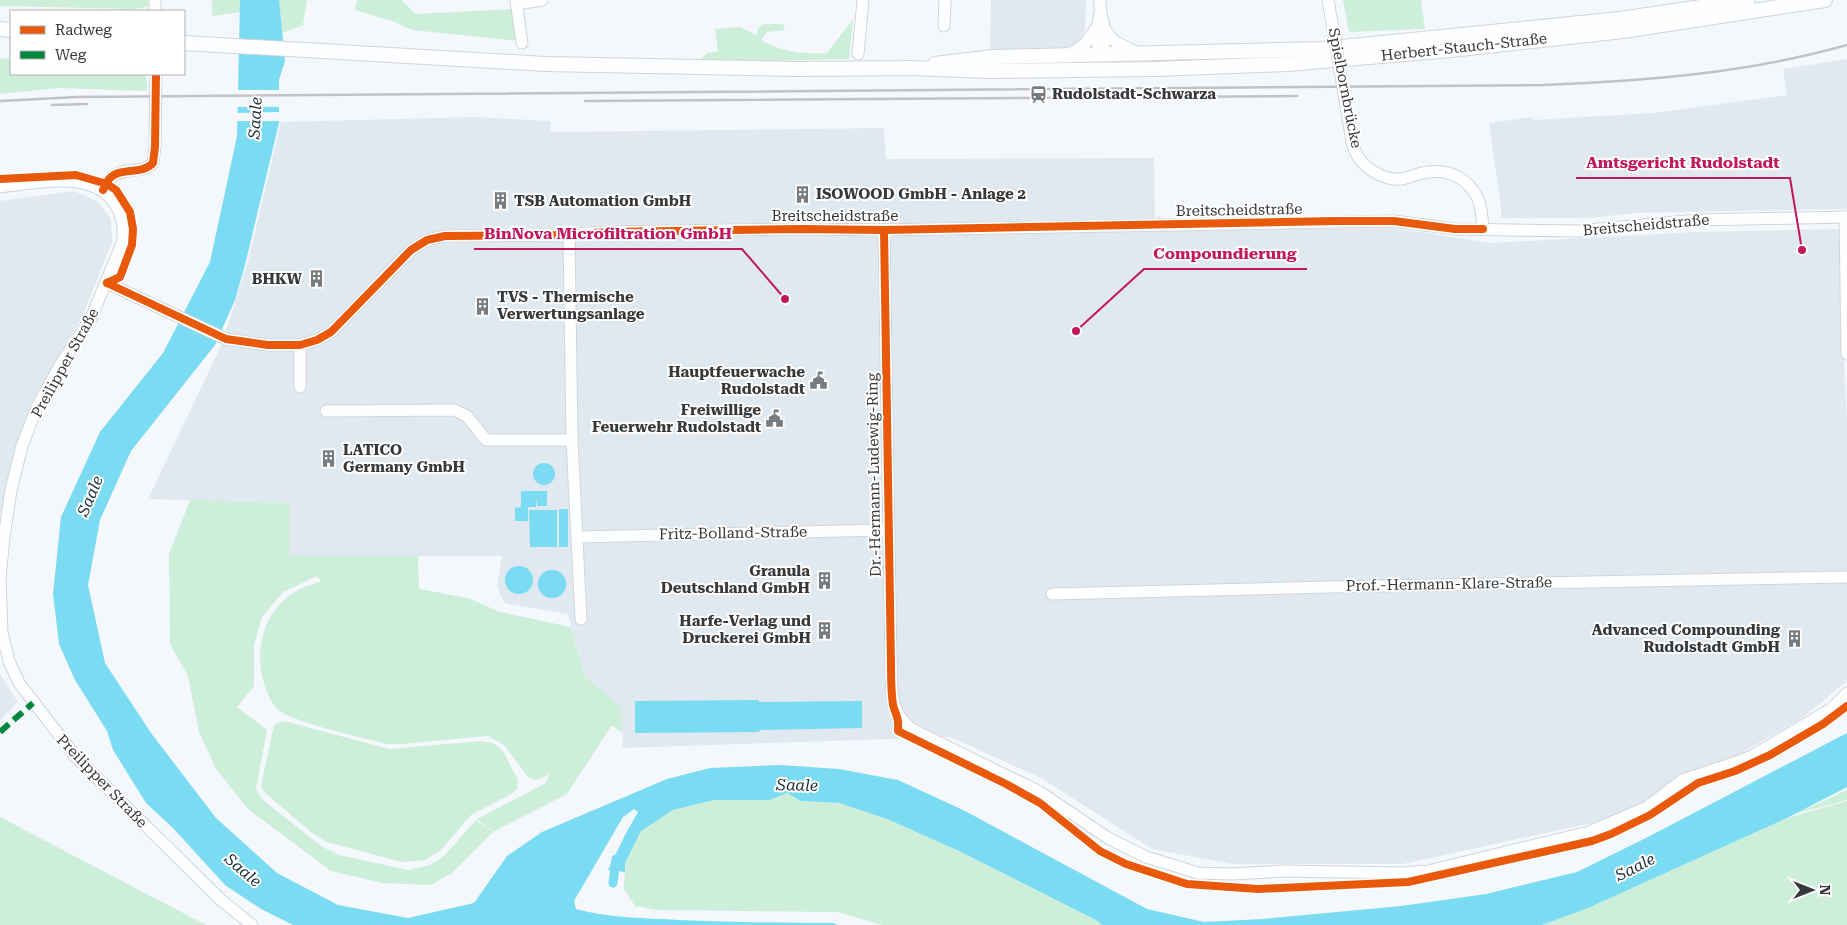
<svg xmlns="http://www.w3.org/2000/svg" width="1847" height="925" font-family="'Roboto Serif',serif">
<rect width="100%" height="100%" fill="#f4f8fc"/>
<g fill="#e1e9f0">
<polygon points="991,0 1086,0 1085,31 1078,42 1064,49 990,50"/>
<polygon points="1847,59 1847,209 1635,213 1592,218 1501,218 1501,207 1489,123 1532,117 1533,120 1653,113 1787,95 1783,69"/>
<polygon points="473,117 550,121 551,132 884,128 886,159 1154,158 1155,218 1159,216 1181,230 1393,228 1491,243 1696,232 1842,229 1843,344 1847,419 1847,681 1801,719 1736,756 1693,770 1675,778 1654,797 1637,807 1617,816 1592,823 1403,864 1232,864 1152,849 1041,778 950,737 623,748 621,706 584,676 568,614 504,603 497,586 502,556 289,556 289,503 148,499 221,346 248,261 281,122"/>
<polygon points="74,191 97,201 111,219 112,242 82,317 31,403 10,468 0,516 0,201"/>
<polygon points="0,674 18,702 0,720"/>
</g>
<g fill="#cdeed8">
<polygon points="0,0 148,0 148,7 133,9 0,6"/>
<polygon points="212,0 240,0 241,12 212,16"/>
<polygon points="279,0 307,0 303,25 282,33"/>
<polygon points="357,0 402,0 415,14 514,9 520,41 412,30 395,22 355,10"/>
<polygon points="1343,0 1421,0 1425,29 1349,32"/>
<path d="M853 19 849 59 757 61 699 60 708 53 718 52 715 29 740 27 756 35 759 27 764 24H783L785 30 767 32 761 40C782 52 803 55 827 53Z"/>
<polygon points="0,58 11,59 11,74 146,75 147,91 58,88 0,94"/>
<path d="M190 500 289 503V556H418L419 589 468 598 500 612 571 627 584 676 621 706 622 733 612 725 567 794 493 832 477 819 546 783 551 770 548 775 536 780 528 777 504 745 488 736 402 744H387C364 738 291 722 277 709 273 705 269 697 267 692 253 659 260 617 290 595 299 588 311 585 321 581L317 576 283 592 262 617 254 645V686L237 707 267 730 256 789 263 800 321 846 339 855 408 870 430 865 444 856 476 820 493 832 452 873 431 885 382 883 331 871 248 809 216 769 199 732 188 676 170 644 169 554Z"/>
<polygon points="282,721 288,722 389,749 480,741 493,743 503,751 518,780 517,789 511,794 471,815 440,851 425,860 402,862 327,842 312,833 264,792 261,786 274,725"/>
<polygon points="1847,790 1847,800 1795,814"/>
<polygon points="787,793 801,801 839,803 887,819 959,851 1096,920 1102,925 882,925 837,912 657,910 635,906 624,889 625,863 641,831 673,810 714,800 770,800"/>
<polygon points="1847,801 1847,925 1542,925 1588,908 1787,818"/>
<polygon points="0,817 206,925 0,925"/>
</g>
<g fill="#7adbf2">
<path d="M240 0H279L285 61 279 80V123L245 265 235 300 215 345 131 451 100 520 88 585 105 663 151 733 216 818 277 873 338 905 408 918 474 903 507 856 542 832 667 779 710 768 780 765 839 769 898 780 965 811 1147 909 1204 922 1263 919 1401 906 1486 894 1577 872 1644 839 1847 733V787L1787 818 1588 908 1542 925H1102L1096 920 959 851 887 819 839 803 801 801 787 793 770 800H714L673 810 641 831 625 863V872L608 870 626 833 638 812 634 809 623 817 574 901 576 909C609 918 645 918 679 920 731 922 782 923 833 923L838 925H293L261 909 225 885 173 828 146 803 113 750 107 731 75 680 59 644 53 594 61 517 100 432 163 353 210 262 237 136Z"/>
<circle cx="544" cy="474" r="11"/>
<polygon points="521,491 547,491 547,506 537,506 536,496 536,507 528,507 528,521 515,521 515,508 521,507"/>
<rect x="559" y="509" width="9" height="38"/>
<polygon points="529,510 557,510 557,547 530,547"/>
<circle cx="519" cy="580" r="14"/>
<circle cx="552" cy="584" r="14"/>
<polygon points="759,700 759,702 862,701 862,728 760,730 759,732 635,733 635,701"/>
</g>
<g fill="#f4f8fc">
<rect x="236" y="90" width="45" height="17"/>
<polygon points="281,112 281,121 235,121 236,113"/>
</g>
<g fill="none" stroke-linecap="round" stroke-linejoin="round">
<polyline stroke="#7adbf2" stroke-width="9" points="613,883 616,859"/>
<defs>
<g id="minor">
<polyline points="155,0 155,11"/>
<polyline points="516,0 522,43"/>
<path d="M1100 0C1099 22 1112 33 1100 54"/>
<polyline points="1328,0 1331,17"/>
<polyline points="516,4 542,0"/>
<polyline points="1100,12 1096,38 1100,54"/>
<polyline points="944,26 945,0"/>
<polyline points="1106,31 1114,41 1137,53"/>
<polyline points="858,54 863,0"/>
<polyline points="1069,55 1085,44 1097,27"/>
<path d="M1351 136C1352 141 1353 147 1355 151 1362 168 1384 181 1402 179 1411 177 1419 173 1428 172 1450 169 1469 179 1478 199 1482 208 1482 220 1483 229"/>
<path d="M0 187C36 183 92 169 115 204 123 216 124 228 123 241L91 318 62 362 37 407 22 446 11 490 4 537 0 579 2 633 9 661 19 683 76 757 221 900 252 925"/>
<path d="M103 190C106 186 108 180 112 177 124 166 142 175 153 163L155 147 156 74"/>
<polyline points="1845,217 1847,354"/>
<path d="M884 230 891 665C892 691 889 713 913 730L1040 792 1108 838 1146 857 1198 873 1231 874 1283 871 1402 873 1428 871 1589 832 1647 807 1683 780 1737 762 1754 755 1831 709 1847 693"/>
<polyline points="569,235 572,440 581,619"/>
<polyline points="107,283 226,339 268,345 300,345 317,340 331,332 411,250 427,240 445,236 556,235 609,232 801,229 884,230 1394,221 1455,229 1577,231 1698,220 1847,217"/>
<polyline points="300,345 300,387"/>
<polyline points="326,411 454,410 467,416 486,440 572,440"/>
<polyline points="577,537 889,530"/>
<polyline points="1052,594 1329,587 1847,577"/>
</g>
<g id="major">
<polyline points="0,29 11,30"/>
<polyline points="184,43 545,64 797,69 912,68 988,71 1155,69 1287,64 1451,50 1623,31 1825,0"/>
<polyline points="935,64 993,57 1322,49 1620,19 1748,0"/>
</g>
</defs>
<use href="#minor" stroke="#d1d5d8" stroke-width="13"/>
<use href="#major" stroke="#d1d5d8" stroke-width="16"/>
<use href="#minor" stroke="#fdfeff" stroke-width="11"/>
<use href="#major" stroke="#fdfeff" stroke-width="14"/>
<g stroke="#c2c2c4" stroke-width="2.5">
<path d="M0 101 77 97 1543 85C1646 81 1748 73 1847 45"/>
<polyline points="585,101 1297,96"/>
<polyline points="52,105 87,104"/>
</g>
<defs>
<polyline id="minor-bridge" points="1331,17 1351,136"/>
</defs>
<use href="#minor-bridge" stroke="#d1d5d8" stroke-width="13" stroke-linecap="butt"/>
<use href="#minor-bridge" stroke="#fdfeff" stroke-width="11"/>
<polyline stroke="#00873e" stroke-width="6" stroke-dasharray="12 6" stroke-linecap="butt" points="0,732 33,703"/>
<defs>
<g id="cycleway">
<polyline points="0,179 76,175 107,184 116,190 130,212 133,229 132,245 120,277 107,283"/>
<path d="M103 190C105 186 107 182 109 179 120 166 141 176 153 163L155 147 156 74"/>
<path d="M884 230 891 665C891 678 891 692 893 705 896 716 899 717 898 731L1006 784 1040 803 1100 851 1126 864 1187 884 1258 889 1408 882 1592 841 1611 834 1650 815 1698 783 1735 771 1770 755 1823 724 1847 706"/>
<polyline points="107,283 226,339 268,345 300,345 317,340 331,332 411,250 427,240 445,236 556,235 609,232 801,229 884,230 1335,221 1394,221 1455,229 1483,229"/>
</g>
</defs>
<use href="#cycleway" stroke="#fff" stroke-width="11"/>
<use href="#cycleway" stroke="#e8590c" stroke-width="8"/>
</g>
<defs>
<symbol id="station-bare" viewBox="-9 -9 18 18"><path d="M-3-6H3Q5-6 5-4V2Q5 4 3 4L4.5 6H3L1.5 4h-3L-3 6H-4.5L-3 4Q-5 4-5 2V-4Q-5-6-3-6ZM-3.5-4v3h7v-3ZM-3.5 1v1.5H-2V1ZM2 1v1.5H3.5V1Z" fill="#787c7f" stroke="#fff" stroke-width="2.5" paint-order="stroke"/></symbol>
<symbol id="building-bare" viewBox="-9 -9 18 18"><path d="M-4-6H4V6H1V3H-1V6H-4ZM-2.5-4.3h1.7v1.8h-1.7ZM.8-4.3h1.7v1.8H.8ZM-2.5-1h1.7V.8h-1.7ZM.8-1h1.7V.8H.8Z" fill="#787c7f" stroke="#fff" stroke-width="2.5" paint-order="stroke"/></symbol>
<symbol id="civic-bare" viewBox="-9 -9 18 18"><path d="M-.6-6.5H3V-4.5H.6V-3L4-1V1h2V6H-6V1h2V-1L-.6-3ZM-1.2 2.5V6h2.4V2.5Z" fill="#787c7f" stroke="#fff" stroke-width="2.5" paint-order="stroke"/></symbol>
</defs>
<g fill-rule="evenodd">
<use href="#station-bare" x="1026" y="82" width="25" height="25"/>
<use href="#building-bare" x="790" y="182" width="25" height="25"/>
<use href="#building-bare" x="488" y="188" width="25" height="25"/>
<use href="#building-bare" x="304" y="266" width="25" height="25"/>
<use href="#building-bare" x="470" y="294" width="25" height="25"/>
<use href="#civic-bare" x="806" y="368" width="25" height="25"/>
<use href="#civic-bare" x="762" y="406" width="25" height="25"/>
<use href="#building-bare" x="316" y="446" width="25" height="25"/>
<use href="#building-bare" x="812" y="568" width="25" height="25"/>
<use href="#building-bare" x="812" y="618" width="25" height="25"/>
<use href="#building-bare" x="1782" y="626" width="25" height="25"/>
</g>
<g text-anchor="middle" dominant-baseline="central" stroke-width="4" stroke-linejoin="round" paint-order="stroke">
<g font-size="15" fill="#36393c" stroke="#fff">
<text transform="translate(1464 47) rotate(-6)">Herbert-Stauch-Straße</text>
<text transform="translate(1345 88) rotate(79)">Spielbornbrücke</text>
<text transform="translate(1239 210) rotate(-1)">Breitscheidstraße</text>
<text x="835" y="216">Breitscheidstraße</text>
<text transform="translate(1646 225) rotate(-5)">Breitscheidstraße</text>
<text transform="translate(65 363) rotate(-61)">Preilipper Straße</text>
<text transform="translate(874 475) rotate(-91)">Dr.-Hermann-Ludewig-Ring</text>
<text transform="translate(733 533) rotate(-1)">Fritz-Bolland-Straße</text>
<text transform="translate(1449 584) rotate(-1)">Prof.-Hermann-Klare-Straße</text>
<text transform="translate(102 781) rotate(46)">Preilipper Straße</text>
</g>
<g font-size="15" font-weight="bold" fill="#36393c" stroke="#fff" text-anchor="end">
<text x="1052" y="94" text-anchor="start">Rudolstadt-Schwarza</text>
<text x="816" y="194" text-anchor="start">ISOWOOD GmbH - Anlage 2</text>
<text x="514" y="201" text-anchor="start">TSB Automation GmbH</text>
<text x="302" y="279">BHKW</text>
<text x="497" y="297" text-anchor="start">TVS - Thermische<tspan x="497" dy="17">Verwertungsanlage</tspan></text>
<text x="805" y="372">Hauptfeuerwache<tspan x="805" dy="17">Rudolstadt</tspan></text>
<text x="761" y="410">Freiwillige<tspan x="761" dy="17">Feuerwehr Rudolstadt</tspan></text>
<text x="343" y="450" text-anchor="start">LATICO<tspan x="343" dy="17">Germany GmbH</tspan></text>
<text x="810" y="571">Granula<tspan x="810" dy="17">Deutschland GmbH</tspan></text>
<text x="811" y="621">Harfe-Verlag und<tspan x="811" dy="17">Druckerei GmbH</tspan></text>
<text x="1780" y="630">Advanced Compounding<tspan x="1780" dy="17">Rudolstadt GmbH</tspan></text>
</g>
<g font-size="16" font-style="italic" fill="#192f35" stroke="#fff">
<text transform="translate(255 118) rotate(-87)">Saale</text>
<text transform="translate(90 496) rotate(-67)">Saale</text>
<text transform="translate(797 785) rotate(1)">Saale</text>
<text transform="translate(1635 867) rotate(-27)">Saale</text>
<text transform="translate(243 870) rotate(40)">Saale</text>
</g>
</g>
<path fill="none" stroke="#c2185b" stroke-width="2" d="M1802 250L1790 178H1576M785 299L742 249H474M1076 331L1144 269H1307"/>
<g fill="#c2185b" stroke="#fff" stroke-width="2">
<circle cx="1802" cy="250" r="5"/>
<circle cx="785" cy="299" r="5"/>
<circle cx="1076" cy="331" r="5"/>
</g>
<g font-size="16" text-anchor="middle" font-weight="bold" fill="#c2185b" stroke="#fff" stroke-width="4" stroke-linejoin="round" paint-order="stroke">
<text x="1683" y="168">Amtsgericht Rudolstadt</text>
<text x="608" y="239">BinNova Microfiltration GmbH</text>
<text x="1225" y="259">Compoundierung</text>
</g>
<rect x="10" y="10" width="175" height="65" fill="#ffffff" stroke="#afb0b1"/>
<rect x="20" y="26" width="25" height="8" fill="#e8590c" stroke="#afb0b1"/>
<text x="55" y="35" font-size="15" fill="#36393c">Radweg</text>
<rect x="20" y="51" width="25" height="8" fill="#00873e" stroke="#afb0b1"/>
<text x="55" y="60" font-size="15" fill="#36393c">Weg</text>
<g transform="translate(1812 890) rotate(90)" stroke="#ffffff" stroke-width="4" paint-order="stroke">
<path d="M0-4L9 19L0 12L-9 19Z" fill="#36393c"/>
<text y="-8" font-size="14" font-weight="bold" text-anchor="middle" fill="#36393c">N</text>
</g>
</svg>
